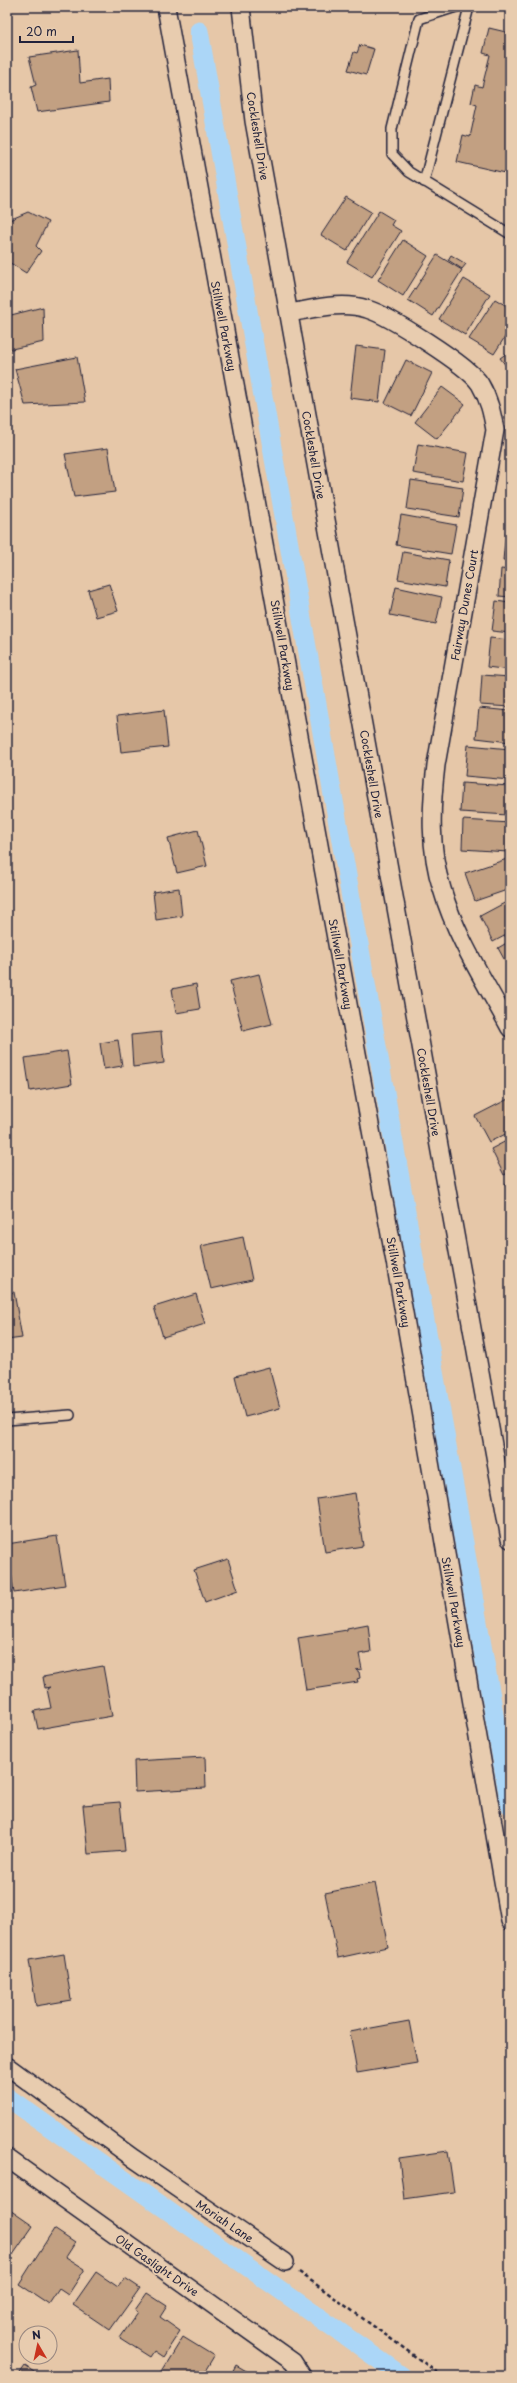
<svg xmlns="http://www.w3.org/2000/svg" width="517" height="2383" font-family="'Playpen Sans',sans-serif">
<rect width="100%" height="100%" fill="#e6c7a8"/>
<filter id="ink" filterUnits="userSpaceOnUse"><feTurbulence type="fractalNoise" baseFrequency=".025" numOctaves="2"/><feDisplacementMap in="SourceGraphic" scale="8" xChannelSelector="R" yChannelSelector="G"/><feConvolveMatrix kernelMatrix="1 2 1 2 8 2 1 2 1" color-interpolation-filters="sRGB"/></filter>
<g filter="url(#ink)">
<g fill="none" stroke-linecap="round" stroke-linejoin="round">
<g stroke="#abd6f7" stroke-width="19">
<polyline points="199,31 510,1805"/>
<polyline points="7,2097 402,2376"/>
</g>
</g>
<g fill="#c2a082" stroke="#22223b">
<polygon points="489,28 510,33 510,174 457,162 463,135 470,137 477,105 471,103 475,85 482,87 490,55 483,53"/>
<polygon points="360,45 374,49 366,75 348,70 354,52 357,53"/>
<polygon points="78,50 80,83 108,79 109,102 37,112 31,87 36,85 29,57"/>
<polygon points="346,197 371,212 347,251 321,235"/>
<polygon points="379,211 394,220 391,225 401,231 372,277 347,262"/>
<polygon points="28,212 48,222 36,246 41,251 26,273 7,261 7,221"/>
<polygon points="403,240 428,256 403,296 378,280"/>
<polygon points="437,255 462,270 433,316 408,300"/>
<polygon points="451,255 466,264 462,269 448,260"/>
<polygon points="464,279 490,294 465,335 439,319"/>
<polygon points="495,299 510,308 510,329 494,354 469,339"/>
<polygon points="43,307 44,342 7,350 7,316"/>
<polygon points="356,346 385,350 379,402 350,398"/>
<polygon points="510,351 510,371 500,358"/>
<polygon points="77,357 85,402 25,405 15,369"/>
<polygon points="406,360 432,373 411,416 385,403"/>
<polygon points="442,387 465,404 437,439 415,422"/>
<polygon points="418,444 468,453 463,481 413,473"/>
<polygon points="108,448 115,492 74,497 65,454"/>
<polygon points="411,480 463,488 459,517 407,509"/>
<polygon points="401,515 456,525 451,554 396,545"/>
<polygon points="506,531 510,531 510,560 503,560"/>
<polygon points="403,552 449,560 445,587 398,579"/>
<polygon points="501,569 510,570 510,597 499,596"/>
<polygon points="109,584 118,611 96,617 88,590"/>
<polygon points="396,587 442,597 436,624 390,615"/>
<polygon points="496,601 510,603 510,633 492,631"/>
<polygon points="490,638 510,640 510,670 487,667"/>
<polygon points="482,675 510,677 510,707 480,705"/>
<polygon points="479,708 510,711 510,742 476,738"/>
<polygon points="164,710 168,747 121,752 117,716"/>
<polygon points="468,745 510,749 510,780 465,776"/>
<polygon points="462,783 510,786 508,815 460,812"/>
<polygon points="463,820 510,823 508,852 462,849"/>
<polygon points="198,830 207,866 177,873 168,838"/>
<polygon points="510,858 510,889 475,901 465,873"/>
<polygon points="179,888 182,916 156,920 153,892"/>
<polygon points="510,900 510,933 493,942 480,916"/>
<polygon points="510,941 510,970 498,948"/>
<polygon points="259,974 272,1024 243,1031 230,981"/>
<polygon points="196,984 200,1009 176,1013 172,989"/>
<polygon points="161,1032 164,1063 133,1067 131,1035"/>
<polygon points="118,1040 122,1066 104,1069 100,1043"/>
<polygon points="67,1051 72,1084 30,1091 25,1058"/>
<polygon points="510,1098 510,1132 489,1142 475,1116"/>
<polygon points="510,1139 510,1172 504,1175 491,1149"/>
<polygon points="7,1157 10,1175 7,1176"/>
<polygon points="510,1181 510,1194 505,1184"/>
<polygon points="243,1237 252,1280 211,1289 201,1246"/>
<polygon points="14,1292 22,1338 7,1340 7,1293"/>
<polygon points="196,1294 205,1324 163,1337 154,1307"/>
<polygon points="269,1367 280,1408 245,1417 235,1376"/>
<polygon points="355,1493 363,1546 325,1552 317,1499"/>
<polygon points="57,1536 65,1585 14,1593 7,1544"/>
<polygon points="228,1559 238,1590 205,1602 194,1570"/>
<polygon points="368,1624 371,1652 359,1654 362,1669 356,1670 359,1672 360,1678 357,1679 358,1682 306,1690 298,1638 347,1630 347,1628"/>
<polygon points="103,1666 112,1716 38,1729 34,1711 51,1708 47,1689 50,1687 45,1688 43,1677"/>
<polygon points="205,1757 206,1788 135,1792 134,1761"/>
<polygon points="120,1802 125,1851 88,1854 83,1805"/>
<polygon points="375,1883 388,1947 338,1958 325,1893"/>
<polygon points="64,1954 71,2000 36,2006 29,1960"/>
<polygon points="409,2021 417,2063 357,2073 350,2032"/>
<polygon points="448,2151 454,2192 404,2199 399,2158"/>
<polygon points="7,2208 33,2226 8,2262 7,2261"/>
<polygon points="54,2229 75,2243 66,2257 85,2269 68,2295 59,2289 49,2304 19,2284"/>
<polygon points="96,2272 118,2287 125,2278 140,2288 110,2330 73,2305"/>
<polygon points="147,2293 167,2306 160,2317 180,2331 163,2357 154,2351 150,2357 120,2338 138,2312 135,2310"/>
<polygon points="183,2337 214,2356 202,2376 159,2376"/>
<polygon points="236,2365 255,2376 230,2376"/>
<polygon points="25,2366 40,2376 18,2376"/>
</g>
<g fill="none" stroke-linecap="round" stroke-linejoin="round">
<defs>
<g id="service">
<polyline points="456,7 419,19 392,129 392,154 409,172 510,234"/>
<polyline points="424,182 469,7"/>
<polyline points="7,1420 70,1415"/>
</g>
<g id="minor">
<polyline points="166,7 396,1267 510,1921"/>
<polyline points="241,7 254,121 510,1539"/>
<path d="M289 313C314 309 342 301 367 309 388 315 469 366 480 384 489 399 492 413 495 430L436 765C431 807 429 849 442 889 456 938 486 983 510 1028"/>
<polyline points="7,2066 133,2158 285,2262"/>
<polyline points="7,2158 293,2362 302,2376"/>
</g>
</defs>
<use href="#service" stroke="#22223b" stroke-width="12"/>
<use href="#minor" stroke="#22223b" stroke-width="20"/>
<polyline stroke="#22223b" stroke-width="2.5" stroke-dasharray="4 3" stroke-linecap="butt" points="299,2272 442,2376"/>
<use href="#service" stroke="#e8ccaf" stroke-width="9"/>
<use href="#minor" stroke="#e8ccaf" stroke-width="17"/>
</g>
</g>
<g text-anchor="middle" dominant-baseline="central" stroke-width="3.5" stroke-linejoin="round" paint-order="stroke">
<g font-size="11" fill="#22223b" stroke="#e8ccaf">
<text transform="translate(258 136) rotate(81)">Cockleshell Drive</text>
<text transform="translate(224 326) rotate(79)">Stillwell Parkway</text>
<text transform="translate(314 455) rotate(80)">Cockleshell Drive</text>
<text transform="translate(464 605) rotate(-80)">Fairway Dunes Court</text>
<text transform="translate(283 645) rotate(80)">Stillwell Parkway</text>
<text transform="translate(372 774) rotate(80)">Cockleshell Drive</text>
<text transform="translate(341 964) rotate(80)">Stillwell Parkway</text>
<text transform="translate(429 1092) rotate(80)">Cockleshell Drive</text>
<text transform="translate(399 1282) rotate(80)">Stillwell Parkway</text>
<text transform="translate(454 1602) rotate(80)">Stillwell Parkway</text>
<text transform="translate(225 2221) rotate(34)">Moriah Lane</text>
<text transform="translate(157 2265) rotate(35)">Old Gaslight Drive</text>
</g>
</g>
<rect width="517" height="2383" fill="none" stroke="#e8ccaf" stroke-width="24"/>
<rect x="12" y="12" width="493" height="2359" fill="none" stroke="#22223b" stroke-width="1.5" filter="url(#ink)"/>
<g transform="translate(38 2345) rotate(351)"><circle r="19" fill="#e8ccaf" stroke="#998881"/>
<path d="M0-3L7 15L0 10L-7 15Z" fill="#c8321e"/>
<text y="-6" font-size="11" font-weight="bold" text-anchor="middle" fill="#22223b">N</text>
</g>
<path d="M20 36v6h53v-6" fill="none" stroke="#22223b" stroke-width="2"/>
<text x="26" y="36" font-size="12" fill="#22223b" stroke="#e8ccaf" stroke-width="3" paint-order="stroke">20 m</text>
</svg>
